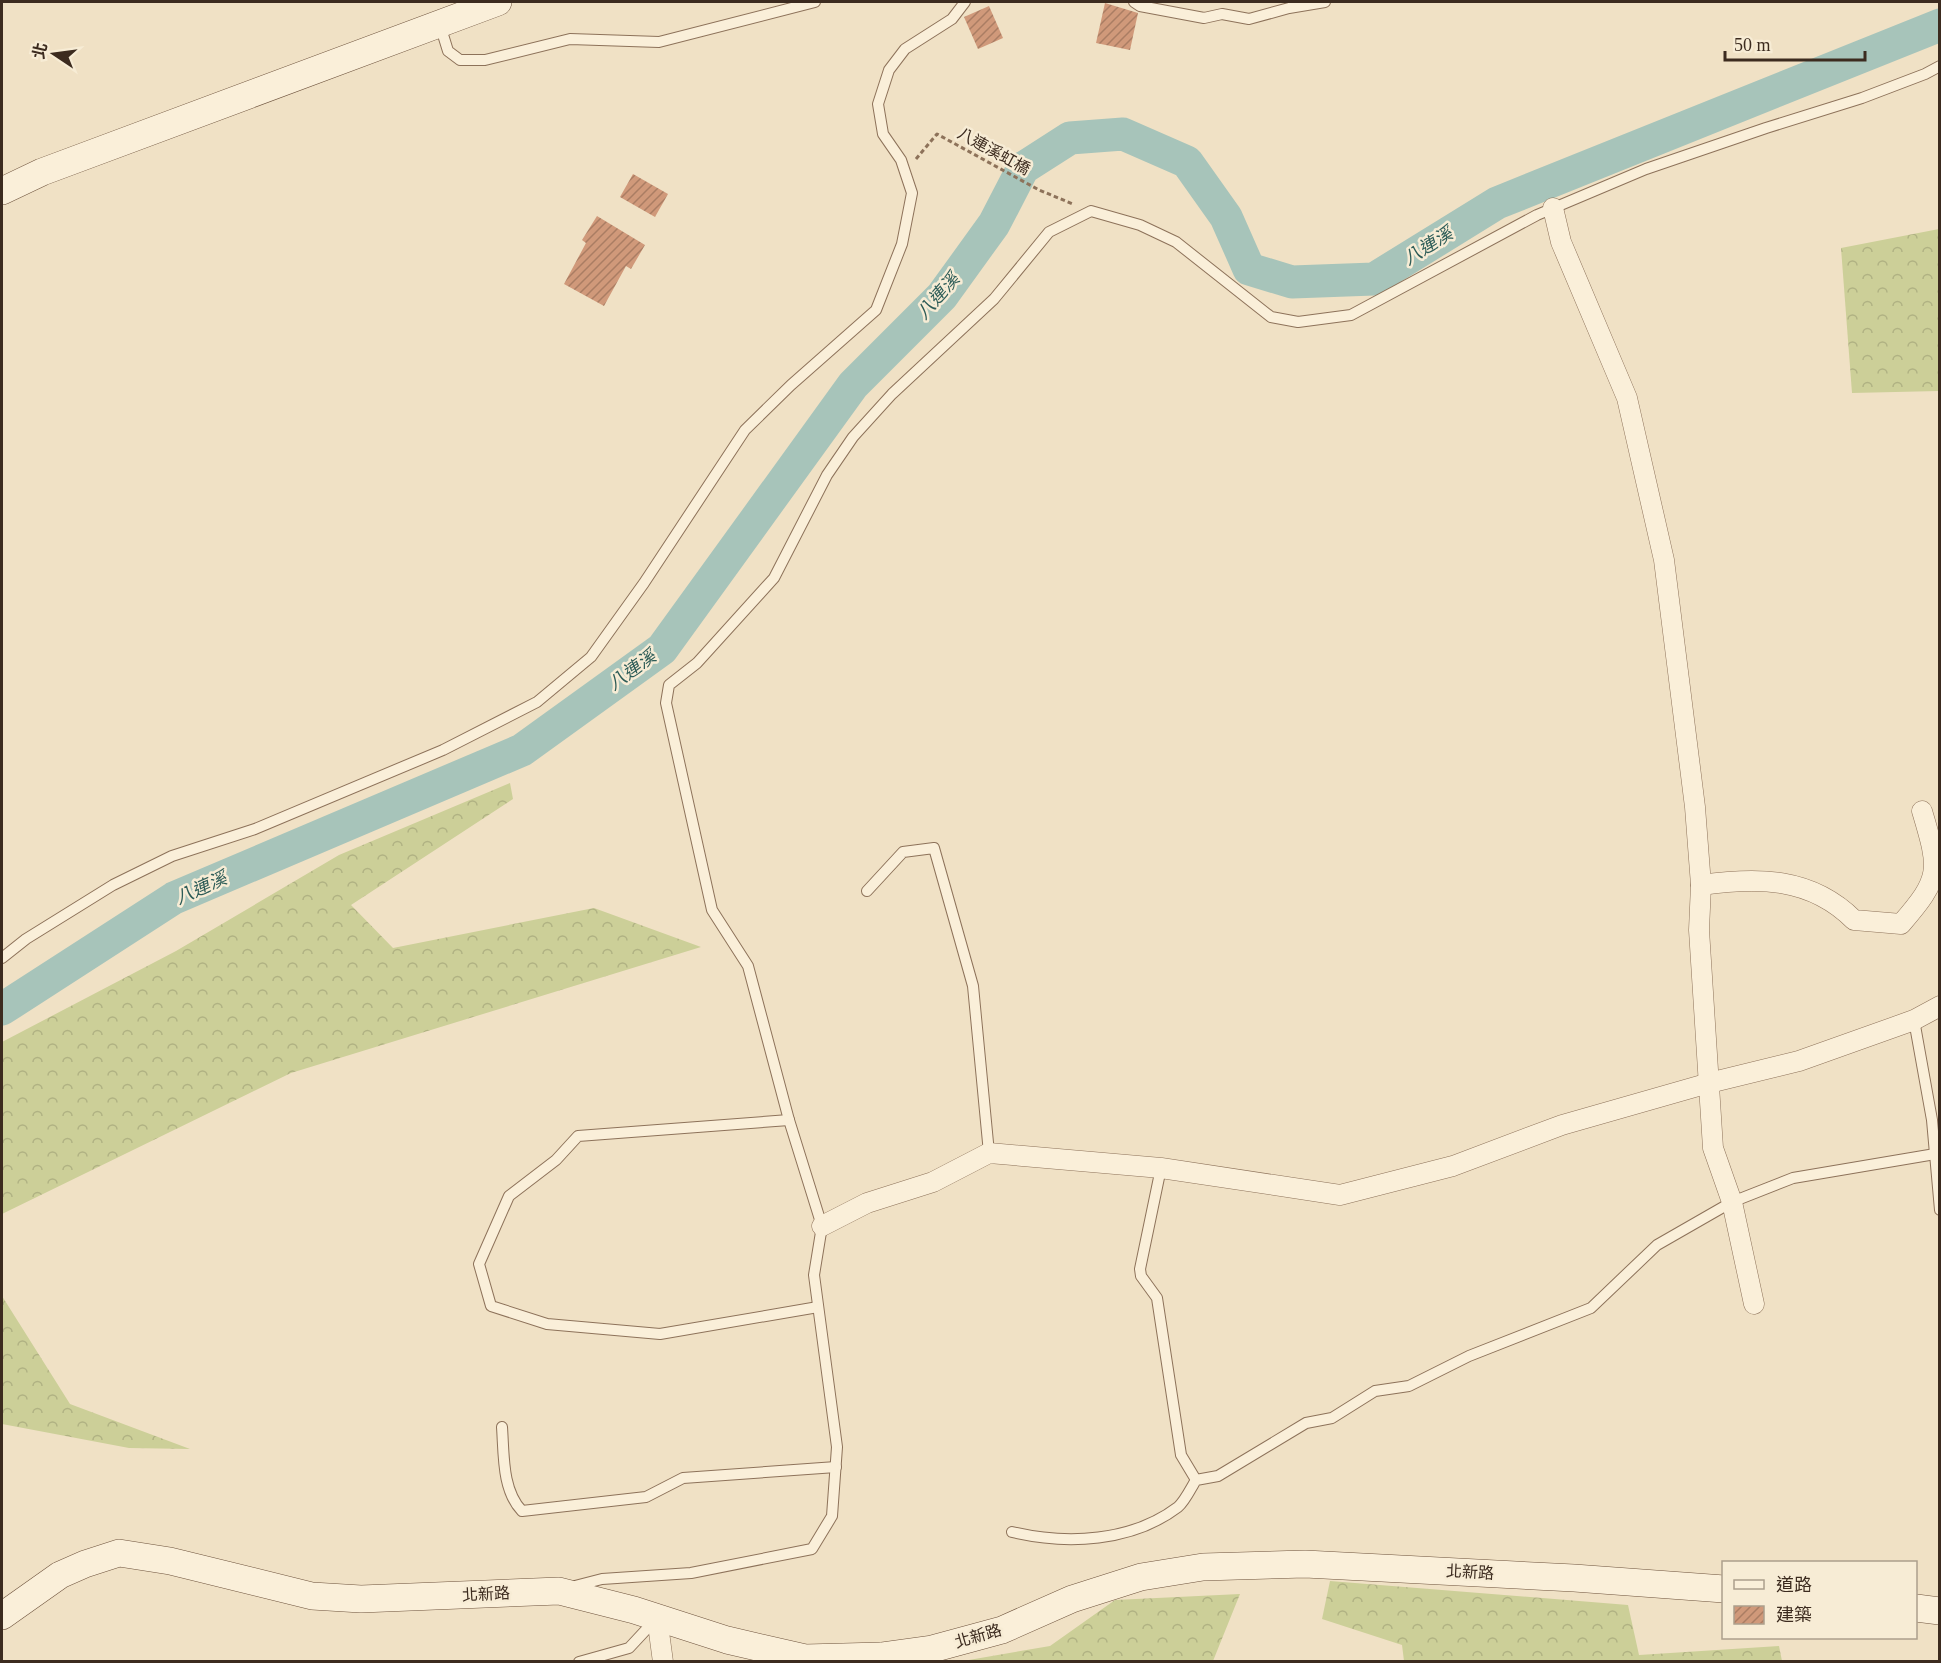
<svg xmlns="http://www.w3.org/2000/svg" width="1941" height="1663" font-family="'Times New Roman','Noto Sans TC',serif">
<defs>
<pattern id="forest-crowns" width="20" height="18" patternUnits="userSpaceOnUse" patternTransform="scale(1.5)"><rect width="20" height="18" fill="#cccf98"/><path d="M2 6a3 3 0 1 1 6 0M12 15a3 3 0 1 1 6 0" fill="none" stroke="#b0b283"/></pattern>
<pattern id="building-hatch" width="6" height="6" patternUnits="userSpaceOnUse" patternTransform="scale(1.5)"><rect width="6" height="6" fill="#d0997a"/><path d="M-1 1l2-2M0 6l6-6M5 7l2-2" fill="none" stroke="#aa7d63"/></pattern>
</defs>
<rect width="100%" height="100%" fill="#f0e1c5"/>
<g fill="url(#forest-crowns)">
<polygon points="1939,229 1939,391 1852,393 1841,248"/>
<polygon points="510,783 513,799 351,905 393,948 594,908 701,947 291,1073 2,1214 2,1042 176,951 339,855"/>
<polygon points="2,1296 70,1404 190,1449 129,1448 2,1424"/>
<polygon points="1330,1581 1628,1605 1639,1655 1779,1646 1782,1661 1404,1661 1402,1645 1322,1619"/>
<polygon points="1240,1594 1213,1661 963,1661 1050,1646 1115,1600"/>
</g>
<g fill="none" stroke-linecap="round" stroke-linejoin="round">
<polyline stroke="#a7c4ba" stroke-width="33" points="2,1009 174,898 522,750 662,649 853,385 942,296 994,224 1023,168 1070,138 1123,134 1187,162 1226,217 1249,269 1292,282 1374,279 1497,203 1940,25"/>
</g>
<g fill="url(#building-hatch)">
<polygon points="1105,3 1138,13 1130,50 1096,43"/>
<polygon points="989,6 1003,38 978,49 964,17"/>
<polygon points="633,174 668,194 655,217 620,197"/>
<polygon points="597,216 645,245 631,269 626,266 604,306 564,284 586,243 582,240"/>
</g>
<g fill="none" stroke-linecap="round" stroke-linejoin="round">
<defs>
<g id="lane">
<polyline points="1134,2 1140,6 1204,18 1222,14 1249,19 1289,8 1325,2"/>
<polyline points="440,25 448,51 460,60 485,60 570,39 659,42 815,2"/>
<polyline points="867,891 903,852 934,848 973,986 989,1153"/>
<polyline points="2,958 26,939 113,885 172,856 255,829 443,750 537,702 591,657 644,583 745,430 791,385 876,310 902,244 912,193 901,160 883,134 878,104 889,70 905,49 952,19 965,2"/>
<polyline points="1914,1020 1932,1120 1940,1210"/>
<polyline points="789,1120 578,1136 556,1160 509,1196 479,1264 491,1306 547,1324 660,1334 818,1307"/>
<polyline points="1161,1168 1140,1269 1141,1276 1157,1298 1181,1455 1196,1480"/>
<path d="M502 1427C504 1455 502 1490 522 1511L646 1497 683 1478 836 1467"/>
<path d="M1012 1532C1067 1545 1132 1542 1178 1507 1185 1501 1191 1488 1196 1480L1218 1476 1306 1423 1332 1418 1375 1391 1409 1386 1469 1356 1591 1308 1657 1245 1732 1202 1793 1178 1935 1154"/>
<polyline points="571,1587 602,1579 691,1573 812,1549 832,1516 837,1447 814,1275 822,1226 789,1120 748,966 712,910 666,703 669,685 697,663 774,578 827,475 853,437 892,394 994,299 1049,232 1091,211 1140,225 1176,242 1271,317 1298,322 1351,315 1537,215 1646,169 1766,128 1862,98 1925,74 1940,66"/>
<polyline points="579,1662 629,1648 657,1618"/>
</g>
<g id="street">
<polyline points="1553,208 1561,242 1627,398 1664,560 1695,807 1701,885 1699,930 1713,1148 1732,1202 1754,1304"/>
<path d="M1701 885C1758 877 1811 877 1854 920L1901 924C1941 878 1940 871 1922 811"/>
<polyline points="822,1226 867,1203 933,1182 989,1153 1161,1168 1340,1195 1453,1166 1562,1125 1709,1083 1799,1061 1914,1020 1940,1006"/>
<polyline points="657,1617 663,1662"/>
</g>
<g id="secondary">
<polyline points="2,191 42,172 498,2"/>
<polyline points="1916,1608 1940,1611"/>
<polyline points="2,1616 60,1575 85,1564 119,1553 170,1561 312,1596 361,1599 559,1591 634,1610 727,1640 805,1658 881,1656 932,1649 1002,1630 1072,1599 1141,1577 1203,1567 1305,1564 1574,1578 1724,1589"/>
</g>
</defs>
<use href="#lane" stroke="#8d725a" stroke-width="12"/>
<use href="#street" stroke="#8d725a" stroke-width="21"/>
<use href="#secondary" stroke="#6e533d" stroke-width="28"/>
<polyline stroke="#8d725a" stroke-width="3" stroke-dasharray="4.5 3" stroke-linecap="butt" points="916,159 937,134 1039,190 1073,204"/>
<use href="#lane" stroke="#faefd9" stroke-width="10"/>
<use href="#street" stroke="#faefd9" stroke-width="20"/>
<use href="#secondary" stroke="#faefd9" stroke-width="27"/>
</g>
<g text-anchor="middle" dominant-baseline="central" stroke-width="5" stroke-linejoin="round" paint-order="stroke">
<g font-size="16" fill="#3c2b1f" stroke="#f7ecd5">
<text transform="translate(994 151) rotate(29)">八連溪虹橋</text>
<text transform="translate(1470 1572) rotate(3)">北新路</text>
<text transform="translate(486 1594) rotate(-3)">北新路</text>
<text transform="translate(978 1636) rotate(-16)">北新路</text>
</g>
<g font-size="18" font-style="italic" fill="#2d5c57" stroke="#f7ecd5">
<text transform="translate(1428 246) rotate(-32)">八連溪</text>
<text transform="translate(938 296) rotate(-49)">八連溪</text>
<text transform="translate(632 670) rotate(-36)">八連溪</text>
<text transform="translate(201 888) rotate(-24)">八連溪</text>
</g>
</g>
<rect width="1941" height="1663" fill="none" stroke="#3c2b1f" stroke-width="6"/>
<rect x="1722" y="1561" width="195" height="78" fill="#f7ecd5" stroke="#ac9f8c" stroke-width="1.5"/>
<rect x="1734" y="1580" width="30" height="9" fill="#faefd9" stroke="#ac9f8c" stroke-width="1.5"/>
<text x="1776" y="1591" font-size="18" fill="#3c2b1f">道路</text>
<rect x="1734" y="1606" width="30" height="18" fill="url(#building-hatch)" stroke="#ac9f8c" stroke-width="1.5"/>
<text x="1776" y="1621" font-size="18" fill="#3c2b1f">建築</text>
<g transform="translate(54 54) rotate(283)" stroke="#f7ecd5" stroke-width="4.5" paint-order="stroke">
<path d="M0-4.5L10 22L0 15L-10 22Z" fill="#3c2b1f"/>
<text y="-9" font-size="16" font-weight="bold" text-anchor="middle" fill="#3c2b1f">北</text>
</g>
<path d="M1725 51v9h140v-9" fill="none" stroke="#3c2b1f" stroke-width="3"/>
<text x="1734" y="51" font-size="18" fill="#3c2b1f" stroke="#f7ecd5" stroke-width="4.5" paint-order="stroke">50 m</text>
</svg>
